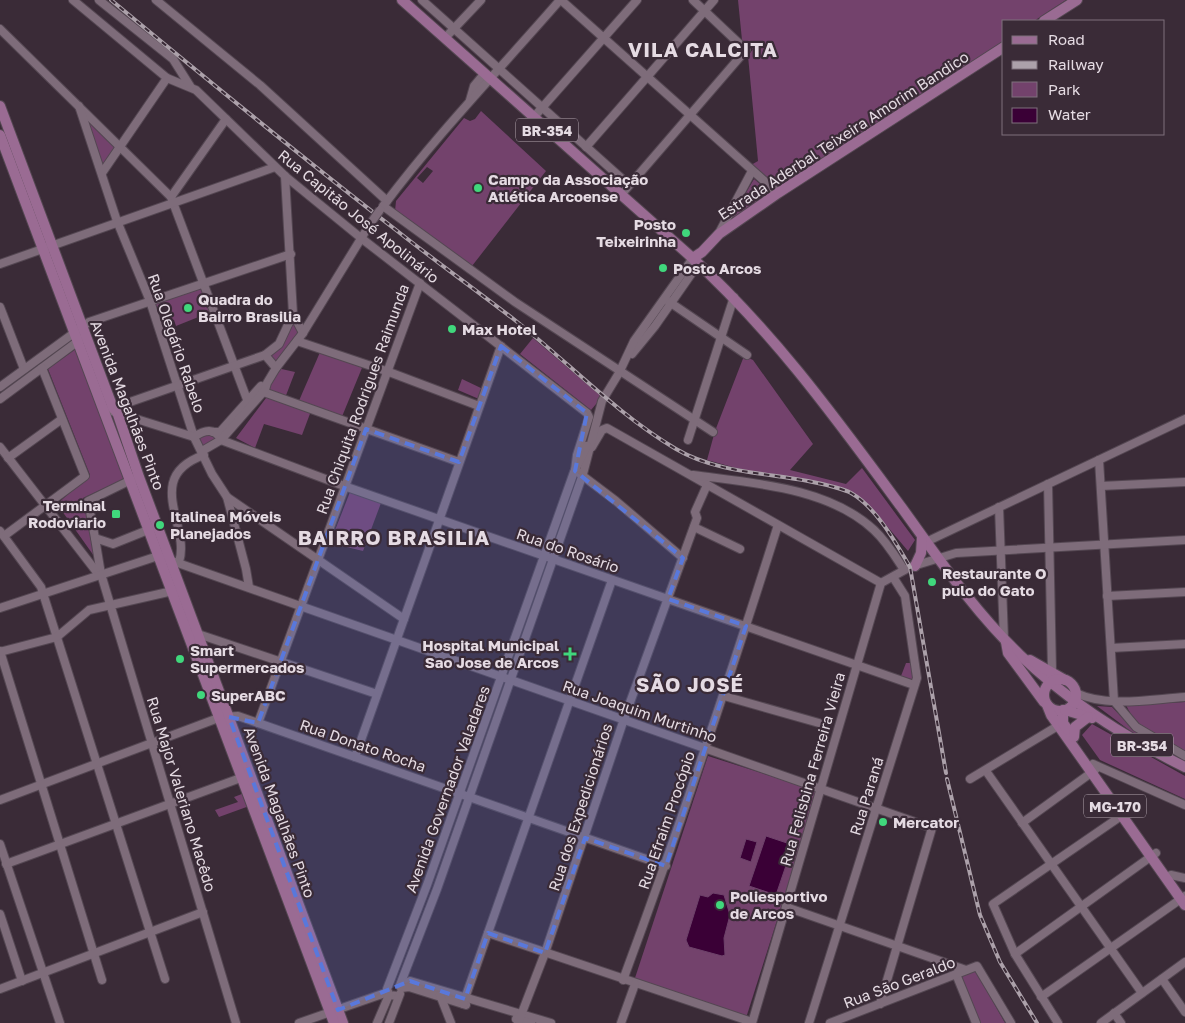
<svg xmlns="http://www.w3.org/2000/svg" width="1185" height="1023" font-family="'Golos Text',sans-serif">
<rect width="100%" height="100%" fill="#3a2b37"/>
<g fill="#73426c" fill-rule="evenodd">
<polygon points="738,0 1066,0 1034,21 1004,21 1004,41 777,189 751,165 758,161 748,56 753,49 742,40"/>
<polygon points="79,106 120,147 102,173"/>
<path d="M481 111 546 171 472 266 395 211 396 201 464 118 470 121 475 119ZM427 167 433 171 423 183 417 178Z"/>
<polygon points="754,179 771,193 727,225"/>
<polygon points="202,286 211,312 176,326 174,320 171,320 166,306 156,309 153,302"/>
<polygon points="293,314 303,333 277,368 295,372 285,398 265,390 276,368 265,355 275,349"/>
<polygon points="533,338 602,397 591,410 520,354"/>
<polygon points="80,346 126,478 83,498 94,556 57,504 90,475 48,369"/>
<polygon points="321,350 364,363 341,419 298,403"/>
<polygon points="744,356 753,360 813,444 790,470 846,484 862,468 915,540 908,551 875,512 851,491 736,468 707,460 715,431"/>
<polygon points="462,379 483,389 479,399 458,390"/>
<polygon points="269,394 311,411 302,435 264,424 255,448 236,438"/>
<polygon points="236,422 202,451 194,437"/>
<polygon points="350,492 381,503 363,551 330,543"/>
<polygon points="906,663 911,663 914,680 901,676"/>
<path d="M1185 702V752C1162 741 1137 730 1126 705Z"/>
<path d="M1097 706 1112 707C1133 731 1157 745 1185 758V763L1145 742Z"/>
<polygon points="1092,724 1185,776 1185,799 1100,760 1082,735"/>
<polygon points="708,756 818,791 746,1018 634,981"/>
<polygon points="247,792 252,805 219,817 215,810 238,802 234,797"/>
<polygon points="975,970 1005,1023 978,1023 959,976"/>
</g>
<g fill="#3a0036" stroke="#6d426a">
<polygon points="766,836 793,845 776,895 749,886"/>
<polygon points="746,839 757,842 751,862 740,858"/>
<polygon points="713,893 724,895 730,915 724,938 725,955 722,956 689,947 686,940 700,895 708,897"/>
</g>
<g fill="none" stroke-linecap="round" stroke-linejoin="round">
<defs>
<g id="minor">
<polyline points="73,0 167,78 196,90 285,176 361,238 587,413 589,417 577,455 575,470 616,501 683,558"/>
<polyline points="99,0 173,59 190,86"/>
<polyline points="156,0 260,85 387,201"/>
<polyline points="422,0 629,185"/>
<polyline points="561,0 778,193"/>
<polyline points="0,29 171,197 248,402"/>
<polyline points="445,38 481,0"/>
<polyline points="470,100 474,86 484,74"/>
<polyline points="79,106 117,221 150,301 194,437 212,474 227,497 246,569 249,587"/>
<polyline points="533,118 637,0"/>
<polyline points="586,147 714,0"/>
<polyline points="102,173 167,78"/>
<polyline points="621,195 746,50 693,0"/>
<polyline points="171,197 226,119"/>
<path d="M384 205C438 133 501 68 560 0"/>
<polyline points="383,206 515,302 713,432"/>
<polyline points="719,233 752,171"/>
<polyline points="0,264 275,167"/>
<polyline points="668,301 747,355"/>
<polyline points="0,307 24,369"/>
<polyline points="293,314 303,333"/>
<polyline points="297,341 389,372 479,406"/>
<polyline points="632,354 655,326 699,263"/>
<polyline points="265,355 279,344 293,314 285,176"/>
<polyline points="0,387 89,322 291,254"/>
<polyline points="258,390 459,462"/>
<polyline points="0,399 81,339"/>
<polyline points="110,409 265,355 276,368"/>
<path d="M114 412 194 437C204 430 215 427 221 440L344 486 914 685"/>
<polyline points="213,432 220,432 261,386"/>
<polyline points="688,440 734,297"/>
<polyline points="0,447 99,575"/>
<polyline points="592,447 602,430 607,428 881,583"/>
<polyline points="8,458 62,419"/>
<polyline points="1099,460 1114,701 1136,727 1185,756"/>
<path d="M693 475C752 483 828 487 874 530 887 542 895 556 904 570"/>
<polyline points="133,479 88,501 95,538 113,544 153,528"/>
<polyline points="1048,484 1052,671"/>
<polyline points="1101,486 1185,482"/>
<polyline points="227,497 404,619"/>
<polyline points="999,507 1004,639"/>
<polyline points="694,527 740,549"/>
<polyline points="0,531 41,587 165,979"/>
<polyline points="4,536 85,476 42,368"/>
<polyline points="95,538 101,574 236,1023"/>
<polyline points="926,542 1185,419"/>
<path d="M179 562C191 526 142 477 204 455L202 451 221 440 265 390 267 383 276 368 303 333 370 224"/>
<polyline points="1107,596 1185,592"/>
<polyline points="0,608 158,556 932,828 880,1004"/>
<polyline points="194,635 198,634 377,694"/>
<polyline points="1111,648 1185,644"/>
<polyline points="0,651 102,980"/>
<polyline points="0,652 57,637 89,610 177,590"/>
<path d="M1076 693C1108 708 1151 699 1185 697"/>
<polyline points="724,696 819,723"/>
<polyline points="258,723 420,283"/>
<polyline points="355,757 501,346"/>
<polyline points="1093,764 1185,805"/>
<polyline points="986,771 1142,993"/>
<polyline points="970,779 1061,724"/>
<polyline points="0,800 221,717 238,716 666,866"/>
<polyline points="1022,823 1095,770"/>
<polyline points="0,844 60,1023"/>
<polyline points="6,864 246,776"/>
<polyline points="1171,875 1185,878"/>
<polyline points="786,907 966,970"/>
<polyline points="0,914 22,981"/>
<polyline points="488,933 752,1022"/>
<polyline points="1015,954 1156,853"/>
<polyline points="956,974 976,1023"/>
<polyline points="1162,979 1185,1012"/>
<path d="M623 980C679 829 730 678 778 525"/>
<polyline points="400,985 437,889 583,474 602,401 619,373 634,341 693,258"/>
<polyline points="400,986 410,981 551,1023"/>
<polyline points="401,988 409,987 466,1005"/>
<polyline points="0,989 203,912"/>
<polyline points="440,995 451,1023"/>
<polyline points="398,996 389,995 387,989 427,885 574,472 587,446"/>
<polyline points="1041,997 1185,896"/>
<polyline points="463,1004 612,580"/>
<polyline points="1114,1013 1121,1023"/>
<polyline points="516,1019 531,1023"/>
<polyline points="299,1023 388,992"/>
<polyline points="377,1023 389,995"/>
<polyline points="389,1023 400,994"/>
<polyline points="518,1023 545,953 624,719 697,518 695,512 707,485"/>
<polyline points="621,1023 635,984"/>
<polyline points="752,1023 881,583 910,567 956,553 1185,540"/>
<polyline points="809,1023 917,678 905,596 893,577"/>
<polyline points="830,1023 977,966 1011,1023"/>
<polyline points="1058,1023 1015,954 993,904 1127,812"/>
<polyline points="1101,1023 1185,962"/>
</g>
<g id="major">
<path d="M402 0 688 254C772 330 835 417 902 508 939 559 974 611 1020 655 1069 702 1124 737 1185 767"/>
<polyline points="1044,21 1077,0"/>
<polyline points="0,106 105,387 113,408 117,412 139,477 343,1023"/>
<polyline points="0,135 334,1023"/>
<polyline points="693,258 702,252 719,234 778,193 1004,47"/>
<polyline points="915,566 921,553 922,537"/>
<polyline points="1006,642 1008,653 1044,702"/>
<polyline points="1030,660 1065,680"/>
<circle cx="1060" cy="695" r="16"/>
<polyline points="1047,705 1051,715 1185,905"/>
<polyline points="1063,710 1063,723 1068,730"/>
<polyline points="1065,710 1092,718"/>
<polyline points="1074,737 1075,727 1088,717"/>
</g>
</defs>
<use href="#minor" stroke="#544752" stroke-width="10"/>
<use href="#major" stroke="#544752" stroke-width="12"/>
<use href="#minor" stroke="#7e6c7a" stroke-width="8"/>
<use href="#major" stroke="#9a6b93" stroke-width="10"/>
<defs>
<g id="rail">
<path d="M111 0C205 78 299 155 396 230 435 261 476 290 516 321 569 363 617 414 676 449 715 472 765 473 808 481 821 484 839 487 851 493 876 507 896 543 910 567L946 773"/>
<polyline points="947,779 980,915 1000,962 1037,1023"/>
</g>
</defs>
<use href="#rail" stroke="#aca1aa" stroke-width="4"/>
<use href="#rail" stroke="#3a2b37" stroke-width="2" stroke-dasharray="5.5" stroke-linecap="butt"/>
<defs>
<polyline id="minor-bridge" points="370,224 380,210"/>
</defs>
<use href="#minor-bridge" stroke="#544752" stroke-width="10" stroke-linecap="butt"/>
<use href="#minor-bridge" stroke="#7e6c7a" stroke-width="8"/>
</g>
<path fill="#5978db" fill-opacity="0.2" stroke="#5978db" stroke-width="4" stroke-dasharray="10 6" stroke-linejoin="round" d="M501 346 587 413 575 471 683 558 668 599 746 626 666 866 585 838 545 953 488 933 465 999 410 981 338 1010 229 717 258 723 366 429 459 462Z"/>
<g fill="#40d77c" stroke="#3a2b37" stroke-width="2">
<circle cx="478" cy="188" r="5"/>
<circle cx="686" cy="233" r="5"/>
<circle cx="663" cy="268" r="5"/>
<circle cx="188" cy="308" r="5"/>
<circle cx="452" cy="329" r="5"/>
<rect x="111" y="509" width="10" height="10" rx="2.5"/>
<circle cx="160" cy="525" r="5"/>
<circle cx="932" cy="582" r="5"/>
<path d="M567.5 646.5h5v5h5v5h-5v5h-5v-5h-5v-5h5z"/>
<circle cx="180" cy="659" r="5"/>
<circle cx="201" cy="695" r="5"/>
<circle cx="883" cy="822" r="5"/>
<circle cx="720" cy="905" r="5"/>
</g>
<g text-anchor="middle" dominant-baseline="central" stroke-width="4.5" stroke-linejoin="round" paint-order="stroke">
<g fill="#3a2b37" stroke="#b2a6af" stroke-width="1">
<rect x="516" y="118.5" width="62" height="23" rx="4"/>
<rect x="1111" y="733.5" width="62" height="23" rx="4"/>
<rect x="1084" y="794.5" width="62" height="23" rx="4"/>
</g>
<g font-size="14" font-weight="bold" fill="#e5dbe3">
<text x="547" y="130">BR-354</text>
<text x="1142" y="745">BR-354</text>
<text x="1115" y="806">MG-170</text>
</g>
<g font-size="15" fill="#e5dbe3" stroke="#3a2b37">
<text transform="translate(843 135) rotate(-33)">Estrada Aderbal Teixeira Amorim Bandico</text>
<text transform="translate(359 216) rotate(39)">Rua Capitão José Apolinário</text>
<text transform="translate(177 343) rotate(71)">Rua Olegário Rabelo</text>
<text transform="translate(362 399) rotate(-70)">Rua Chiquita Rodrigues Raimunda</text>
<text transform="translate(128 405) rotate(69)">Avenida Magalhães Pinto</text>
<text transform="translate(568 550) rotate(19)">Rua do Rosário</text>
<text transform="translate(640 711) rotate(19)">Rua Joaquim Murtinho</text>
<text transform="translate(363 745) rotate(19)">Rua Donato Rocha</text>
<text transform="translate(812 769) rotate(-74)">Rua Felisbina Ferreira Vieira</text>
<text transform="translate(447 789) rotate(-70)">Avenida Governador Valadares</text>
<text transform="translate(182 794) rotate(73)">Rua Major Valeriano Macêdo</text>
<text transform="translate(866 796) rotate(-73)">Rua Paraná</text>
<text transform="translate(580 807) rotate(-72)">Rua dos Expedicionários</text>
<text transform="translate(280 812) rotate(70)">Avenida Magalhães Pinto</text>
<text transform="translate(666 820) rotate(-71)">Rua Efraim Procópio</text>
<text transform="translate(899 982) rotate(-21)">Rua São Geraldo</text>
</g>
<g font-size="15" font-weight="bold" fill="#e5dbe3" stroke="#3a2b37" text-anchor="start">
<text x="488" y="179">Campo da Associação<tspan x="488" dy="17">Atlética Arcoense</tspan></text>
<text x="676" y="224" text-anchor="end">Posto<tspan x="676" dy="17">Teixeirinha</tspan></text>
<text x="673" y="268">Posto Arcos</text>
<text x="198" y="299">Quadra do<tspan x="198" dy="17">Bairro Brasilia</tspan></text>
<text x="462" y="329">Max Hotel</text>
<text x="106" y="505" text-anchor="end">Terminal<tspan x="106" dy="17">Rodoviario</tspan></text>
<text x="170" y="516">Italinea Móveis<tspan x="170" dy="17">Planejados</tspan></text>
<text x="942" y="573">Restaurante O<tspan x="942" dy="17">pulo do Gato</tspan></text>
<text x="559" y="645" text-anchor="end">Hospital Municipal<tspan x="559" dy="17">Sao Jose de Arcos</tspan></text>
<text x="190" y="650">Smart<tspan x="190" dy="17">Supermercados</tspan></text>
<text x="211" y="695">SuperABC</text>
<text x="893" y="822">Mercator</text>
<text x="730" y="896">Poliesportivo<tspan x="730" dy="17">de Arcos</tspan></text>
</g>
<g font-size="20" font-weight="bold" letter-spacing="1" fill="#e5dbe3" stroke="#3a2b37">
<text x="703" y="49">VILA CALCITA</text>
<text x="394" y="537">BAIRRO BRASILIA</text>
<text x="690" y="684">SÃO JOSÉ</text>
</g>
</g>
<rect x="1002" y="20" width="162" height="115" fill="#3a2b37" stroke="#7e717c"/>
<rect x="1012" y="36" width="25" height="8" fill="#9a6b93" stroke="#7e717c"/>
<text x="1048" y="45" font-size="15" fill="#e5dbe3">Road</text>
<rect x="1012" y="61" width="25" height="8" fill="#aca1aa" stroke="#7e717c"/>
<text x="1048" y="70" font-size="15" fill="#e5dbe3">Railway</text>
<rect x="1012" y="82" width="25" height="15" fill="#73426c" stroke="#7e717c"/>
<text x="1048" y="95" font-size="15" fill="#e5dbe3">Park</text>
<rect x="1012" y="108" width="25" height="15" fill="#3a0036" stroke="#7e717c"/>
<text x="1048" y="120" font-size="15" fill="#e5dbe3">Water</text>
</svg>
